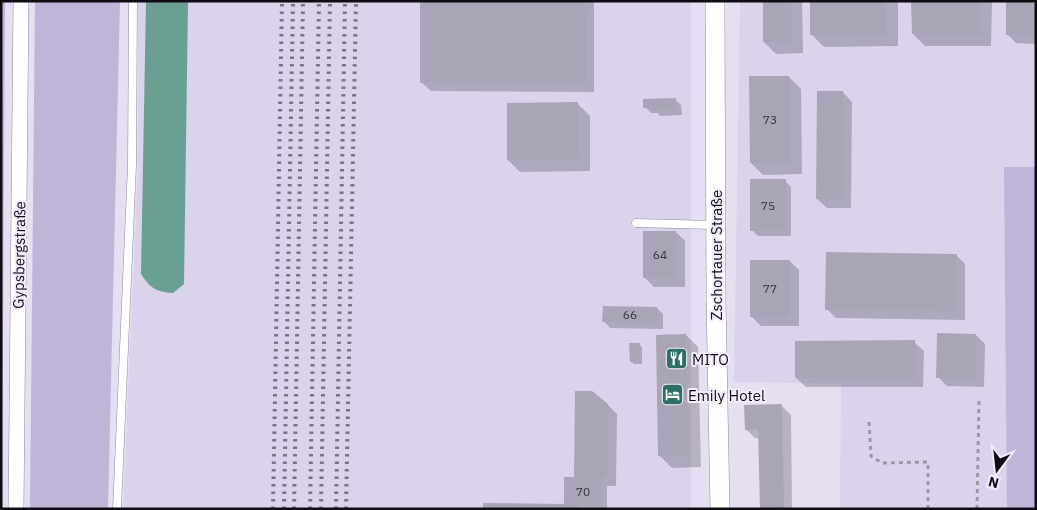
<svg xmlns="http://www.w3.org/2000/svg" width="1037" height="510" font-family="'IBM Plex Sans',sans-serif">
<rect width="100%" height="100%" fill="#e5dff1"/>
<g fill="#dad3eb">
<polygon points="138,1 691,1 691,509 123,509 138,165"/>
<polygon points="740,1 1036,1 1036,509 840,509 841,384 734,382"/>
</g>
<g fill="#c0b5d9">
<polygon points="1,1 5,1 2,509 1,509"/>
<polygon points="35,1 120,1 108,509 30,509"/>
<polygon points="1004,167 1036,167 1036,509 1007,509"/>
</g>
<path fill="#6aa094" d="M146 1H188L184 284 173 293C156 292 150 288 141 274Z"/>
<g fill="#0003">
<polygon points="421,1 594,1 594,92 431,91 421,82"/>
<polygon points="764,1 802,1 803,53 776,54 764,42"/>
<polygon points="811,1 898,1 898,46 824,47 812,35"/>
<polygon points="912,1 992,1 991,46 925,46 913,34"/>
<polygon points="1008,1 1036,1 1036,44 1016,43 1007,34"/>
<polygon points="789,77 801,89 802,174 763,175 751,163"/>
<polygon points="843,92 852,102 851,208 827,208 817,199"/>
<polygon points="675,99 681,105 682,115 660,116 658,113 651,113 645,107"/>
<polygon points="578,104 590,116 590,171 520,172 508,160"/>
<polygon points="785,181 791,187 791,236 758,236 752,230"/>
<polygon points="676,232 685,241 685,287 654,287 645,278"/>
<polygon points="956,255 965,264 965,320 836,318 827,309"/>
<polygon points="790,261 799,270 799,326 761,326 752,317"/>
<polygon points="657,308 663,314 663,329 610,328 604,321"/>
<polygon points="686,335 698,347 701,467 672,468 660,456"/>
<polygon points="976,335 985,344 984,387 947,386 938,377"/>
<polygon points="914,342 924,351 923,387 806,387 796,378"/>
<polygon points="639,344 642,347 642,364 634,364 631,361"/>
<polygon points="607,404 617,414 616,486 607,486 607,509 484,509 567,505"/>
<polygon points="782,406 791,415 792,509 761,509 760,438 755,438 746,429"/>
</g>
<g fill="#aaa5b6">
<polygon points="420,1 585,1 586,83 420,83"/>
<rect x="763" y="1" width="28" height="41"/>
<polygon points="810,1 886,1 887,34 810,35"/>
<polygon points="911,1 980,1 980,35 912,34"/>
<polygon points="1006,1 1032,1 1031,35 1006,35"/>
<polygon points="749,76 789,76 790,163 750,163"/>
<polygon points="817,91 843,91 843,199 816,199"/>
<polygon points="676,98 676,110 653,110 653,107 643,108 643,99"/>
<polygon points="578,102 579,160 507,160 507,103"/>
<polygon points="750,179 786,179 786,230 750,231"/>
<polygon points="643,231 676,231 677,278 643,278"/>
<polygon points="826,252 957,254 956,311 825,310"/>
<rect x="750" y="260" width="40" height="57"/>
<polygon points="603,306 657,307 657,323 602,322"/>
<polygon points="937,333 976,334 976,378 936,378"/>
<polygon points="686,334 689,456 658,456 656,335"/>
<polygon points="915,340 915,378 795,378 795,341"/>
<polygon points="629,343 640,343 640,362 630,362"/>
<polygon points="575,391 592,391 608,404 607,478 602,477 601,504 580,504 580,509 483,509 483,503 564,504 564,477 574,477"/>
<polygon points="782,404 784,509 760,509 758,429 745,430 744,405"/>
</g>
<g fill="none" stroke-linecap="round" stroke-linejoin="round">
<defs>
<g id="service">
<polyline points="636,223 714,225"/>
<polyline points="117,509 132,165 133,1"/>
</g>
<polyline id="minor" points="16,509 21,1"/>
<polyline id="tertiary" points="715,1 716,300 720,509"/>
</defs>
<use href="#service" stroke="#8e899a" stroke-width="9"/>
<use href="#minor" stroke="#8e899a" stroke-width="16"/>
<use href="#tertiary" stroke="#8e899a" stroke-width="20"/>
<g stroke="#9d98a6" stroke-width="3" stroke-dasharray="4 4" stroke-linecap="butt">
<polyline points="869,422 871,456 882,463 928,462 928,509"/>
<polyline points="977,509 979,400"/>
</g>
<use href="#service" stroke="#fff" stroke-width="8"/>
<use href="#minor" stroke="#fff" stroke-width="15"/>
<use href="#tertiary" stroke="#fff" stroke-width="19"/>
<g stroke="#797581" stroke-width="4" stroke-dasharray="2.5 5" stroke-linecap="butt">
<polyline points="273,509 282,1"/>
<polyline points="284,509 293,1"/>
<polyline points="294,509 303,1"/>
<polyline points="310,509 319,1"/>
<polyline points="321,509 330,1"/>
<polyline points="336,509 345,1"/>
<polyline points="346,509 356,1"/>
</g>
</g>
<defs>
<symbol id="restaurant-square" viewBox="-11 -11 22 22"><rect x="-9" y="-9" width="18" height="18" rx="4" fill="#2d7165" stroke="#f2ecfe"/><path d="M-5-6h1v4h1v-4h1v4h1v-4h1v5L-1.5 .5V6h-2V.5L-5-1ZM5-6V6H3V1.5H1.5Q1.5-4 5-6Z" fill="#fff"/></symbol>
<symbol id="hotel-square" viewBox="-11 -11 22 22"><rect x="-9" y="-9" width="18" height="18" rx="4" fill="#2d7165" stroke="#f2ecfe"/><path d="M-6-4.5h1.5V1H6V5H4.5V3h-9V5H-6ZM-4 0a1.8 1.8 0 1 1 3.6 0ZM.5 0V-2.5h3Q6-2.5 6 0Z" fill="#fff"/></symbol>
</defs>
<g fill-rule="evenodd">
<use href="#restaurant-square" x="664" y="346" width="25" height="25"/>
<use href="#hotel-square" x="660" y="382" width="25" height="25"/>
</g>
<g text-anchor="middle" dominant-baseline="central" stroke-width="4" stroke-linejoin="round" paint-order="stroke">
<g font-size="12" fill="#36333c">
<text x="770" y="119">73</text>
<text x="768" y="205">75</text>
<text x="660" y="254">64</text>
<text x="770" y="288">77</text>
<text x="630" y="314">66</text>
<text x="583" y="491">70</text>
</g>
<g font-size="15" fill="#0f0d13" stroke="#f2ecfe">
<text transform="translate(19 255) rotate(-89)">Gypsbergstraße</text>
<text transform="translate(716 255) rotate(-90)">Zschortauer Straße</text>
</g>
<g font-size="15" fill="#0f0d13" stroke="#f2ecfe" text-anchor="start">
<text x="692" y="359">MITO</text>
<text x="688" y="395">Emily Hotel</text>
</g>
</g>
<rect width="1037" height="510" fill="none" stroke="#0f0d13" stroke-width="5"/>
<g transform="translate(997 470) rotate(195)" stroke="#f2ecfe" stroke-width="4" paint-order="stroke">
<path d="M0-4L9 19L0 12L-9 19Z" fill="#0f0d13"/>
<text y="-8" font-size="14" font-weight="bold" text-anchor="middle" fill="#0f0d13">N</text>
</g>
</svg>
